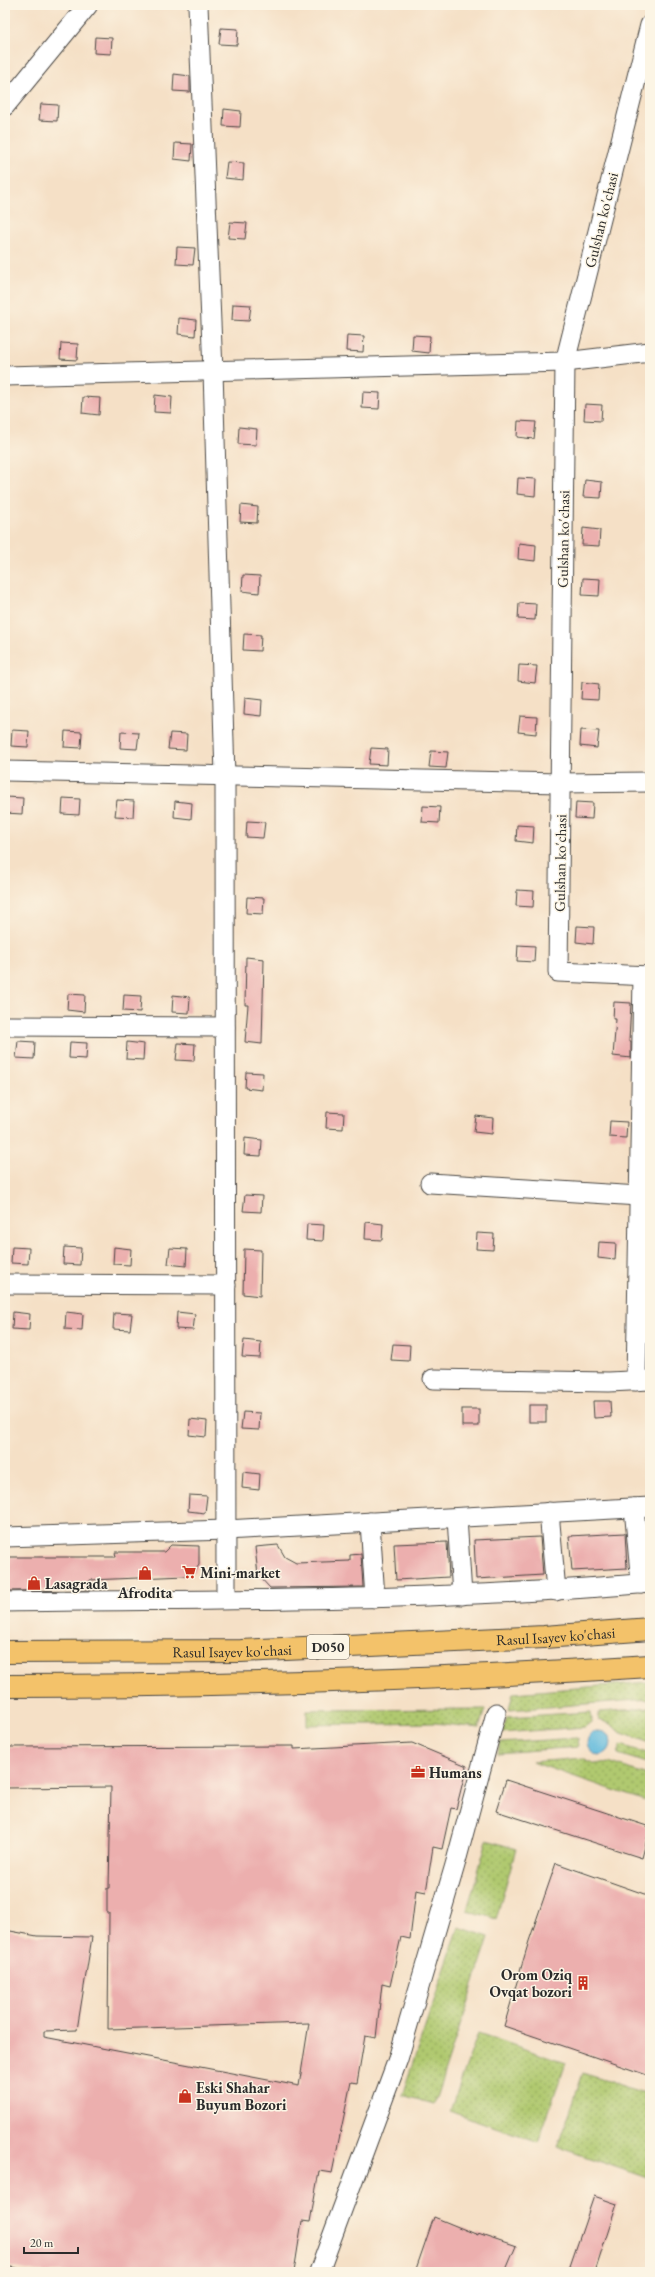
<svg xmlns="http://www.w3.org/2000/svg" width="655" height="2277" font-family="'EB Garamond',serif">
<defs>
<pattern id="grass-dots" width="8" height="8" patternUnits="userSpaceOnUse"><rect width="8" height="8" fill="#b0c96f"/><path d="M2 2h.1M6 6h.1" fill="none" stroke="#8fa35b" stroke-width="1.8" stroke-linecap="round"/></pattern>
</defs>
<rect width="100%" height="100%" fill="#fcf5e5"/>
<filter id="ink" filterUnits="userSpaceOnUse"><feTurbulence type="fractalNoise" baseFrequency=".025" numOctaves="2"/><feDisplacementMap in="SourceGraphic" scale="8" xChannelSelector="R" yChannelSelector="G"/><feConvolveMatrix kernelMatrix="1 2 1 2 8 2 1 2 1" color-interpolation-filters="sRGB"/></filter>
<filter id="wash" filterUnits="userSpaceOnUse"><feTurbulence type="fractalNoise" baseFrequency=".012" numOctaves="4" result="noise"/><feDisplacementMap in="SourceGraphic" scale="16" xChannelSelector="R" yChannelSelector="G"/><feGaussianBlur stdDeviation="0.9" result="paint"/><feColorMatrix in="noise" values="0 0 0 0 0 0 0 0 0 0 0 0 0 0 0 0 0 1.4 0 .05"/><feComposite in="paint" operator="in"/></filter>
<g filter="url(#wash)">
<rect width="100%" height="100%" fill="#f5e0c6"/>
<g fill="url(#grass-dots)" stroke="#6e7a4d">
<polygon points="650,1682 650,1699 509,1710 513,1693"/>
<polygon points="650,1708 650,1743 619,1732 611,1724 599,1720 599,1712"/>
<polygon points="485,1709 479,1728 435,1723 307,1725 307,1710"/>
<polygon points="591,1712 592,1721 585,1727 502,1733 507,1717"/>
<polygon points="577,1738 578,1747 498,1753 500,1743"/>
<polygon points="621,1745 650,1754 650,1764 618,1754"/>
<polygon points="583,1758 595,1764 609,1762 650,1776 648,1802 532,1762"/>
<polygon points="487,1840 516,1849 496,1919 467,1910"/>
<polygon points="459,1927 489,1937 434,2104 402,2095"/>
<polygon points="478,2033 566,2063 538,2142 450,2111"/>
<polygon points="583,2073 650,2095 650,2179 558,2147"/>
</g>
<circle fill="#5fb9dd" stroke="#457284" cx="599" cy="1743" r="12"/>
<g id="blocks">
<g fill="#ecafae">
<polygon points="221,28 238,29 237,45 219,44"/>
<polygon points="95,37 112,38 111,54 94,53"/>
<polygon points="174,74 190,76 190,92 173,91"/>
<polygon points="41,104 58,105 57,121 39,120"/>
<polygon points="224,109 241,111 240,127 223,126"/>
<polygon points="175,143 192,144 191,161 174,159"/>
<polygon points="227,162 244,163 243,180 225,178"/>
<polygon points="230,222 247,223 245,239 228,238"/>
<polygon points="177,247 195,248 193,265 176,264"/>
<polygon points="233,304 251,305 249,321 232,320"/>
<polygon points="179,318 196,320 195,336 178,334"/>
<polygon points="347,335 364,336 363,352 346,351"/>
<polygon points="413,335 430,336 429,353 412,351"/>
<polygon points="61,343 78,344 77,360 60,359"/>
<polygon points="363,392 380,393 379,409 362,408"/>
<polygon points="155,395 172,397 171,413 154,412"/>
<polygon points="83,397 100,398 99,415 82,413"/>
<polygon points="585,404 602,405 601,421 584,420"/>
<polygon points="518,421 536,422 534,439 517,437"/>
<polygon points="239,427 257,429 256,445 238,444"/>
<polygon points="518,478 536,479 535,496 517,494"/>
<polygon points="585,480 602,482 601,498 583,497"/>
<polygon points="241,505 258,507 257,523 240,522"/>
<polygon points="583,528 600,530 599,546 582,545"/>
<polygon points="519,543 536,545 535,561 518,559"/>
<polygon points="243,575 260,576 259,593 242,591"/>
<polygon points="583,578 600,579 599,596 582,595"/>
<polygon points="519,603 536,604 535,620 518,619"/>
<polygon points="244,634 261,635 260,651 243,650"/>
<polygon points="519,665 537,666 535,683 518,681"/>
<polygon points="582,682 599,684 598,700 581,699"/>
<polygon points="245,698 262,700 261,716 244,714"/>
<polygon points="520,716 537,717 536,734 518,732"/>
<polygon points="12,730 29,731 28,747 11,746"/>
<polygon points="581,730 599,731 597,748 580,746"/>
<polygon points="65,731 82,732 81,748 64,747"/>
<polygon points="121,732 139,733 137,749 120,748"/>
<polygon points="170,733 187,734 186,750 168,749"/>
<polygon points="371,748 388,749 387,765 369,764"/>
<polygon points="431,751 448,752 446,768 429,767"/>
<polygon points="6,797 23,798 22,814 5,813"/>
<polygon points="63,798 80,799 79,815 62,814"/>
<polygon points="117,800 134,801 133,817 115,816"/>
<polygon points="175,801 192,803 191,819 174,817"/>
<polygon points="576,802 593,803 592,819 575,818"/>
<polygon points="423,806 440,807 439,823 422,822"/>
<polygon points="247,821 265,822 263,838 246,837"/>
<polygon points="517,825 534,826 533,843 516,841"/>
<polygon points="517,890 534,891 533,907 516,906"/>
<polygon points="247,897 264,898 263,914 246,913"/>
<polygon points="577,926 594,927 593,944 576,942"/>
<polygon points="518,945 535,946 534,962 517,961"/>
<polygon points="246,957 264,959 262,1044 245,1042 248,1005 245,1005"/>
<polygon points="68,994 85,995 84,1012 67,1010"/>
<polygon points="124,995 141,996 140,1012 123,1011"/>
<polygon points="173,995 190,997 189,1013 172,1012"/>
<polygon points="614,1002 631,1003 629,1041 631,1041 631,1058 613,1056 616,1019 613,1019"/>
<polygon points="18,1041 35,1042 34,1059 16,1058"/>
<polygon points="70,1042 87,1043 86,1059 69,1058"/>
<polygon points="127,1042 144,1044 143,1060 126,1059"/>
<polygon points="178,1043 195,1044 194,1061 176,1060"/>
<polygon points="246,1072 263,1073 262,1090 245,1088"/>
<polygon points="327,1112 344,1113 343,1129 326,1128"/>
<polygon points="476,1116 493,1118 492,1134 474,1132"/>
<polygon points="610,1121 627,1122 626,1138 609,1137"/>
<polygon points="245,1138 262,1140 261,1156 244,1155"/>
<polygon points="245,1195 262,1196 261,1212 243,1211"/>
<polygon points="366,1222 383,1224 382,1240 365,1239"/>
<polygon points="307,1224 324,1225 323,1241 306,1240"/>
<polygon points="477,1233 494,1234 493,1250 476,1249"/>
<polygon points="599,1242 616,1243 615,1260 598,1258"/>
<polygon points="12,1247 29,1248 28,1264 11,1263"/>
<polygon points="64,1247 81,1248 80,1265 63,1264"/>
<polygon points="114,1247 131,1249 130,1265 113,1264"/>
<polygon points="170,1248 187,1249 186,1266 168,1264"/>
<polygon points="244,1249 261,1250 260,1296 243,1294"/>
<polygon points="13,1312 30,1314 29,1330 12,1329"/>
<polygon points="66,1312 83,1314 82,1330 65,1329"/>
<polygon points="177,1312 195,1314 193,1330 176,1329"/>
<polygon points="114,1313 132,1314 130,1330 113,1329"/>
<polygon points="244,1340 261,1342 260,1358 242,1357"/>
<polygon points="393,1344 410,1345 409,1361 391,1360"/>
<polygon points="593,1401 610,1401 611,1417 594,1418"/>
<rect x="529" y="1405" width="17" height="17"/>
<rect x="462" y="1409" width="17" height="17"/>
<polygon points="243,1412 260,1413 259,1430 241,1429"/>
<polygon points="190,1419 207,1421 206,1437 189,1435"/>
<polygon points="243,1472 260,1474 259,1490 242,1488"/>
<polygon points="189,1495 207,1496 205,1513 188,1511"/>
<polygon points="625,1533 627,1568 572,1571 569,1536"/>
<polygon points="540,1537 543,1575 476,1579 474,1540"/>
<polygon points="447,1542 449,1577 396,1580 394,1544"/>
<polygon points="171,1545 199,1546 199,1565 194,1572 186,1576 90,1580 90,1590 5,1591 5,1557 116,1557 115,1552 164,1552"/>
<polygon points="278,1545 285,1557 296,1563 350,1561 350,1555 361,1554 363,1587 270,1588 258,1575 255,1547"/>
<polygon points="412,1743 467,1766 456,1809 451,1808 442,1849 433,1847 426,1892 416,1890 410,1939 401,1937 390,1986 382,1984 376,2038 365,2036 357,2083 351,2082 332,2173 319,2171 310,2222 302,2221 294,2272 38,2272 5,2266 5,1930 37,1936 92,1937 77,2030 44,2031 44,2037 299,2086 309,2023 108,2029 109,1913 107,1913 107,1888 109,1888 111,1787 5,1788 5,1747 294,1746 294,1749"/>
<polygon points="506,1780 650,1827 642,1858 496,1811"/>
<polygon points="556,1863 650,1896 650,2076 504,2026 529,1941"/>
<polygon points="594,2196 617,2204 595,2272 568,2272"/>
<polygon points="434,2217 478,2235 478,2233 516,2246 505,2272 415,2272"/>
</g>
</g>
</g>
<g filter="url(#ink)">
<use href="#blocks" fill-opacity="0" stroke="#494642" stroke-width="1"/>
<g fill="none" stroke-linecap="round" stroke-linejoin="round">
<defs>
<g id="street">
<polyline points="198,5 213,371 225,776 226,1599"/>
<polyline points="650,25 565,362 558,972 650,976"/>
<polyline points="5,106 88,5"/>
<polyline points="5,376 565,362 650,352"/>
<polyline points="5,771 560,783 650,782"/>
<polyline points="5,1026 225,1027"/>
<polyline points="430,1183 639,1196"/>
<polyline points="5,1284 226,1285"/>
<polyline points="433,1379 609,1382 650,1380"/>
<polyline points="636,1381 643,976"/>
<polyline points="634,1508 641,1584"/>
<polyline points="549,1512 556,1591"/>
<polyline points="457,1518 462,1595"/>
<polyline points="370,1522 375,1598"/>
<polyline points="5,1537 226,1530 650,1507"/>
<path d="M5 1602C220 1599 436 1602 650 1583"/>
<polyline points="319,2272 398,2059 455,1865 496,1713"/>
</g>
<g id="primary">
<path id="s1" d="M5 1652 241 1651 544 1637 650 1629"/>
<path d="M5 1686C220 1686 435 1680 650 1666"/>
</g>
</defs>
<use href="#street" stroke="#494642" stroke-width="21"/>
<use href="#primary" stroke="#494642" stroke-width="24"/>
<use href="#street" stroke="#fff" stroke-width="19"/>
<use href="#primary" stroke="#f3c26a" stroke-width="22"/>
</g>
</g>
<defs>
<symbol id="supermarket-bare" viewBox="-9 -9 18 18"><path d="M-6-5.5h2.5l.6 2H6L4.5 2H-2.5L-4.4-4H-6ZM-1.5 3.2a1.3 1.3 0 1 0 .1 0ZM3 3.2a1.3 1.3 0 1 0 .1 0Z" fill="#c8321e" stroke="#fcf5e5" stroke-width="2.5" paint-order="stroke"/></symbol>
<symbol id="shop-bare" viewBox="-9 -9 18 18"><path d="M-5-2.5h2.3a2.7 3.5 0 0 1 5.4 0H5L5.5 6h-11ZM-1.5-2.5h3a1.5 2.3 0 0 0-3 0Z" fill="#c8321e" stroke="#fcf5e5" stroke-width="2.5" paint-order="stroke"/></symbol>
<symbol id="office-bare" viewBox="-9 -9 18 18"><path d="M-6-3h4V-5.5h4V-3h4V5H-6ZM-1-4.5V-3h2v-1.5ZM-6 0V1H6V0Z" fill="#c8321e" stroke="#fcf5e5" stroke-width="2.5" paint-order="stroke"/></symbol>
<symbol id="building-bare" viewBox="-9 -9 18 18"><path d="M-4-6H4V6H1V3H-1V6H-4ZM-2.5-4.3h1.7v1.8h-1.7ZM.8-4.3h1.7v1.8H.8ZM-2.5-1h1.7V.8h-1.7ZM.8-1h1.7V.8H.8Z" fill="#c8321e" stroke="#fcf5e5" stroke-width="2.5" paint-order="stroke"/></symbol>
</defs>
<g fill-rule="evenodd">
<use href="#supermarket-bare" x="179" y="1562" width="20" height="20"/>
<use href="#shop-bare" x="135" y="1563" width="20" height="20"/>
<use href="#shop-bare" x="24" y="1573" width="20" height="20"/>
<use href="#office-bare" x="408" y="1762" width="20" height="20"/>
<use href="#building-bare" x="573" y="1973" width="20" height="20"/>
<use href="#shop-bare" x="175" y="2086" width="20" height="20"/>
</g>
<g text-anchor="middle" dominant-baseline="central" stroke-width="3" stroke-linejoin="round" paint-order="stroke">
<rect fill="#fcf5e5" stroke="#6a6863" stroke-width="1" x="307" y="1635" width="42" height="24" rx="3"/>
<g font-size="14" font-weight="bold" fill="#2b2b2b">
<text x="328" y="1647">D050</text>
</g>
<g font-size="15" fill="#2b2b2b" stroke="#fcf5e5">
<text transform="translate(601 220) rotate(-76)">Gulshan ko'chasi</text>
<text transform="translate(563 539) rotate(-89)">Gulshan ko'chasi</text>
<text transform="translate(560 863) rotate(-89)">Gulshan ko'chasi</text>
<text stroke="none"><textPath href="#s1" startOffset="551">Rasul Isayev ko'chasi</textPath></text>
<text stroke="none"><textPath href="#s1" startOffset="227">Rasul Isayev ko'chasi</textPath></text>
</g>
<g font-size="15" font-weight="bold" fill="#2b2b2b" stroke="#fcf5e5" text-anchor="start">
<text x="200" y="1572">Mini-market</text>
<text x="45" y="1583">Lasagrada</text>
<text x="145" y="1592" text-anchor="middle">Afrodita</text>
<text x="429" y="1772">Humans</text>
<text x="572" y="1974" text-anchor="end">Orom Oziq<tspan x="572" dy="17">Ovqat bozori</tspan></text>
<text x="196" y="2087">Eski Shahar<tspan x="196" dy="17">Buyum Bozori</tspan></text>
</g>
</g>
<rect width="655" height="2277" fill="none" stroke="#fcf5e5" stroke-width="20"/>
<path d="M24 2247v6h54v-6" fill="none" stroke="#2b2b2b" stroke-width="2"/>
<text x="30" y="2247" font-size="12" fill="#2b2b2b" stroke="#fcf5e5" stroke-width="3" paint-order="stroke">20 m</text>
</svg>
